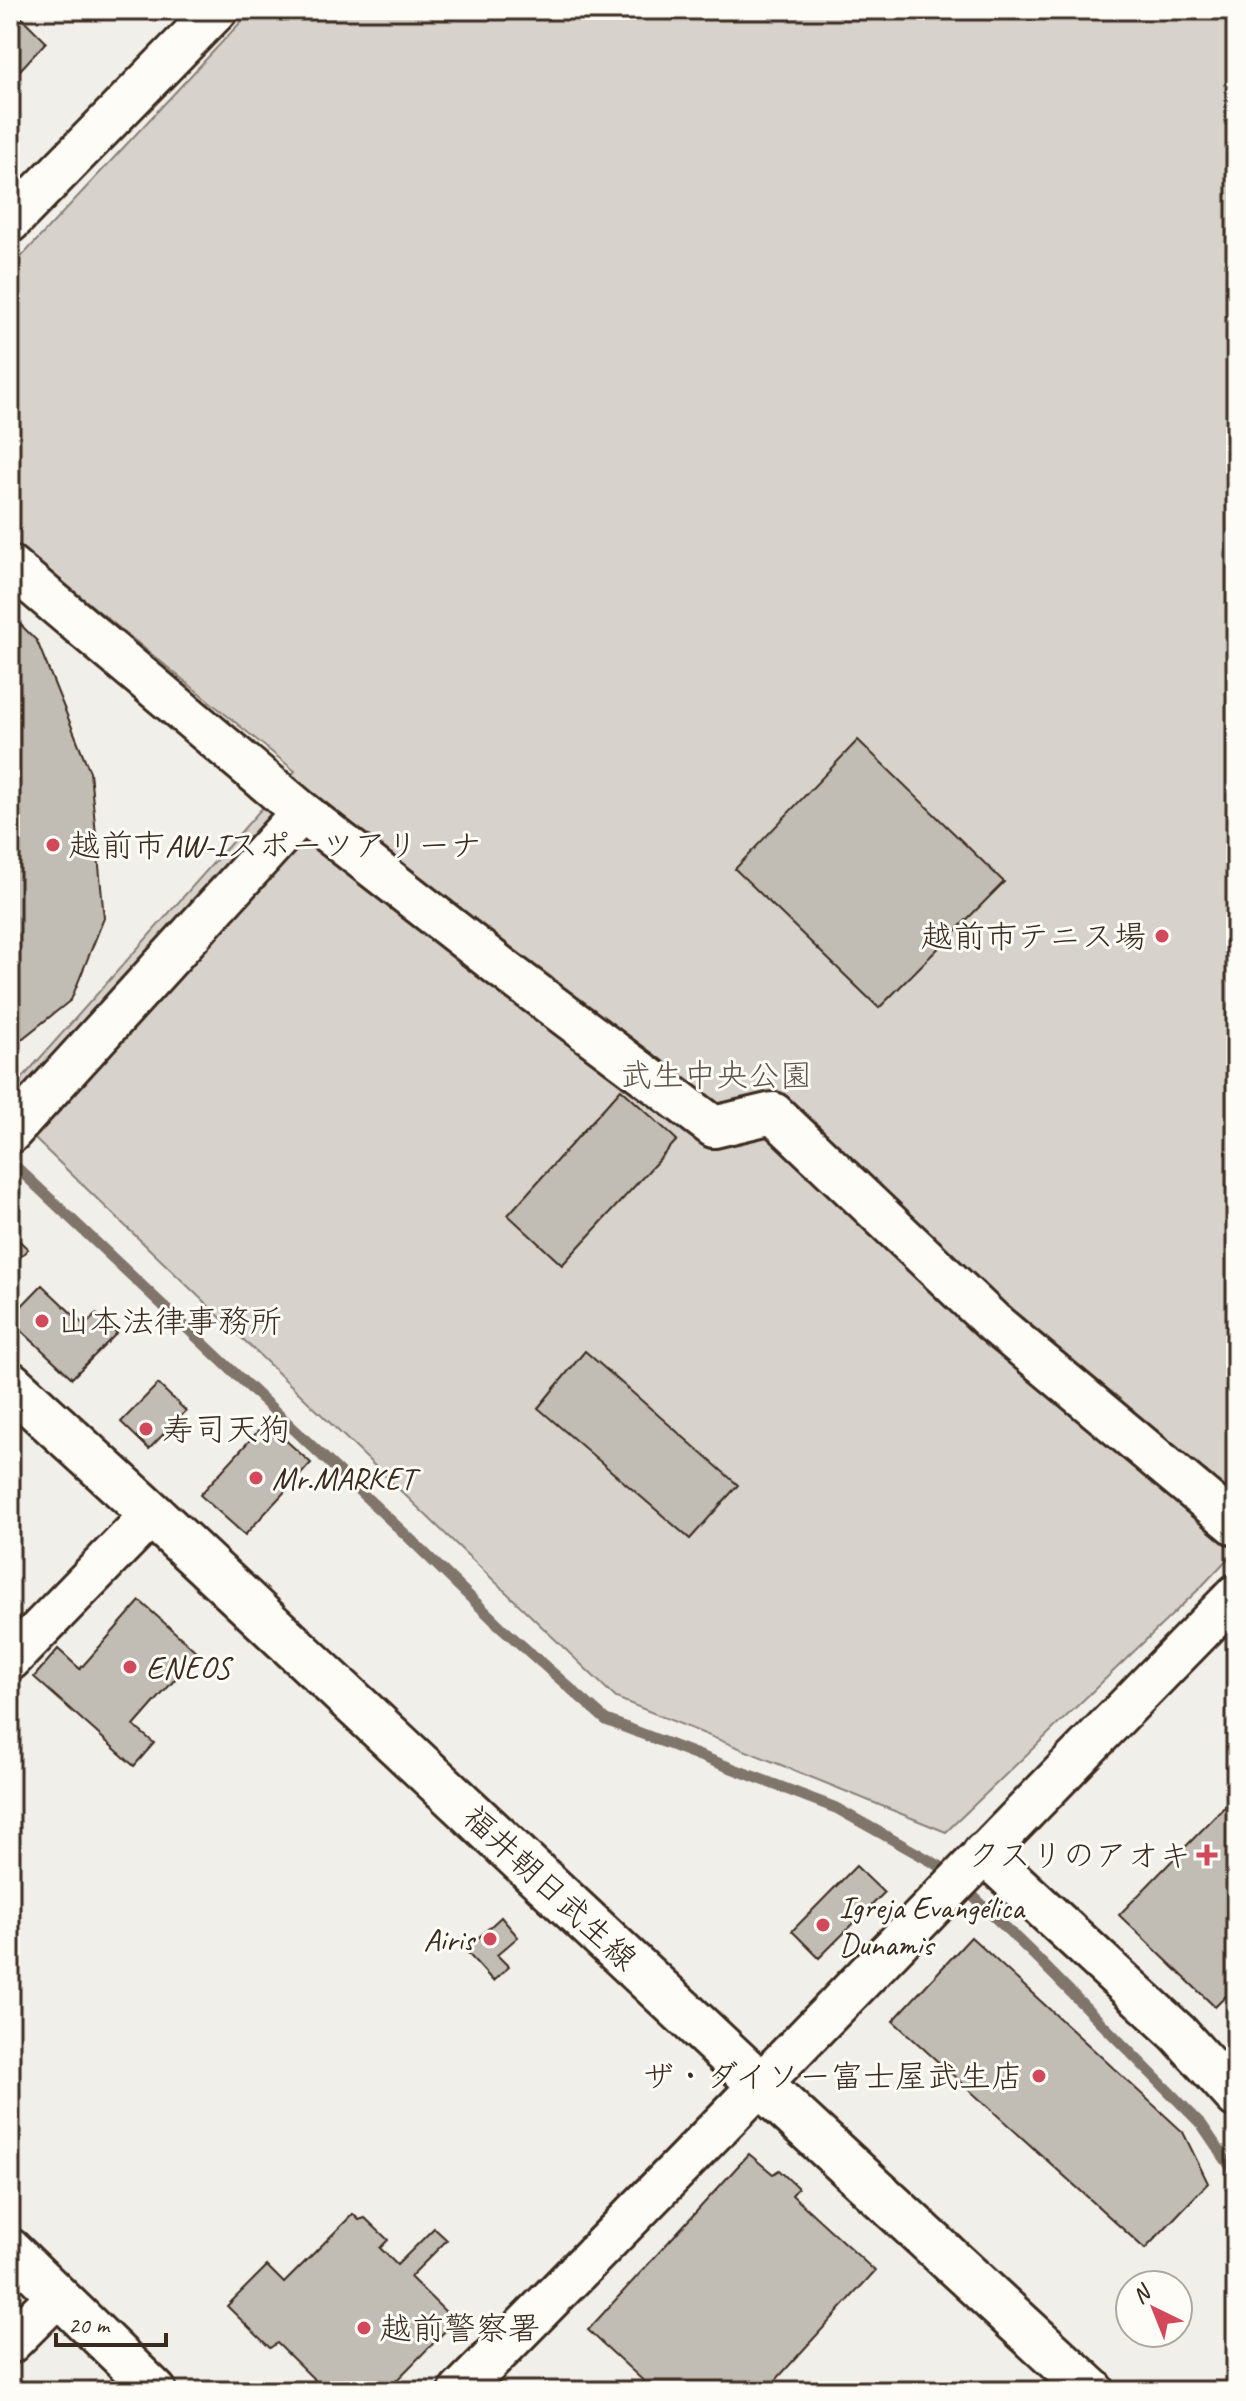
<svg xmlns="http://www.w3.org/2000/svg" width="1246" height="2401" font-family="Caveat,'Klee One',sans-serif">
<rect width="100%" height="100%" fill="#f1efea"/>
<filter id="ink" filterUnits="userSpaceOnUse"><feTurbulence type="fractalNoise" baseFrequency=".0125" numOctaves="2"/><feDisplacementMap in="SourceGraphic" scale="16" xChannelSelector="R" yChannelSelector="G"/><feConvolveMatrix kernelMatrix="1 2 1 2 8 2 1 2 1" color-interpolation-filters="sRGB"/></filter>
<g filter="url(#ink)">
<polygon fill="#d7d2cc" stroke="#897e75" stroke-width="2" points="252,10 1236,10 1236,1550 1200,1588 946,1832 616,1698 10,1115 10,1092 295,771 10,539 10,269"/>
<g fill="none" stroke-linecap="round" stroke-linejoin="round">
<polyline stroke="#80746b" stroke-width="11" points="10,1161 404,1533 501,1627 606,1720 836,1808 945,1869 1034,1955 1202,2125 1236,2175"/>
</g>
<g fill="#c1bcb4" stroke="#3b2a1e" stroke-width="2">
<polygon points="10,10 14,10 46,42 10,81"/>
<polygon points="10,614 37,641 90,772 104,918 71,1000 23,1038 10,1041"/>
<polygon points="858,740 1004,882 879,1008 735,869"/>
<polygon points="621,1089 677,1140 562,1265 508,1215"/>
<polygon points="10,1232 28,1249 10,1268"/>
<polygon points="42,1285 85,1326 96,1314 117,1333 72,1378 10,1320 10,1318"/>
<polygon points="585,1351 738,1485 690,1539 538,1408"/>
<polygon points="158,1384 186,1411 149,1449 121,1422"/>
<polygon points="271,1427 311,1463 245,1535 200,1495 258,1431 263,1435"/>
<polygon points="140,1601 198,1653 134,1726 154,1743 134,1766 34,1677 58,1649 80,1669"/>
<polygon points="1236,1795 1236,1986 1215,2007 1119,1915"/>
<polygon points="856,1866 884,1893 819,1958 792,1931"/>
<polygon points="501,1917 518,1937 497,1955 509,1967 493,1981 465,1950"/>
<polygon points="971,1937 1183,2132 1208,2183 1145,2249 893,2021"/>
<polygon points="749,2154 773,2174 779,2170 798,2188 792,2195 875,2271 766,2391 645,2391 649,2386 588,2330"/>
<polygon points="353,2214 359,2220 365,2218 388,2240 380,2248 397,2265 434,2228 447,2240 410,2277 455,2321 386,2391 326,2391 277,2343 270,2348 227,2306 267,2266 284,2283"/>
</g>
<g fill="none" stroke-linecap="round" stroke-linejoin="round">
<defs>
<g id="minor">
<polyline points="10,222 217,10"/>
<polyline points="10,566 302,812 502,968 714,1127 773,1113 993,1322 1236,1525"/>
<polyline points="10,1133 302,812"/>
<polyline points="10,1660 152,1514"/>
<polyline points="983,1853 1178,2033 1236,2097"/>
<polyline points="10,2249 156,2391"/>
<polyline points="10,2343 57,2296"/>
<path d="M460 2391C721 2128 976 1860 1236 1595"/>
</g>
<polyline id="major" points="10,1384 152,1514 761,2085 1092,2391"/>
</defs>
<use href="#minor" stroke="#3b2a1e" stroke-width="46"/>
<use href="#major" stroke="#3b2a1e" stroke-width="50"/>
<use href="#minor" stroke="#fdfcf7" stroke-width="40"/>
<use href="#major" stroke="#fdfcf7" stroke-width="44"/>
</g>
</g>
<g fill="#d1495b" stroke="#fdfcf7" stroke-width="3">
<circle cx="53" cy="845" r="8"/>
<circle cx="1162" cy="936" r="8"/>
<circle cx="42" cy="1321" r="8"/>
<circle cx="146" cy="1429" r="8"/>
<circle cx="256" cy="1478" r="8"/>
<circle cx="130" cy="1667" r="8"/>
<path d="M1203 1843h8v8h8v8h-8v8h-8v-8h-8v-8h8z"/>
<circle cx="823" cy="1925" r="8"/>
<circle cx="490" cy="1939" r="8"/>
<circle cx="1039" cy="2076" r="8"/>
<circle cx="364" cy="2328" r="8"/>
</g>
<g text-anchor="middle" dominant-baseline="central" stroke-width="6" stroke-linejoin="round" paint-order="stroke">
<g font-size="32" fill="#3b2a1e" stroke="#fdfcf7" text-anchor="start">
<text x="69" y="845">越前市AW-Iスポーツアリーナ</text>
<text x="1146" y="936" text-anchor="end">越前市テニス場</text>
<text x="58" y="1321">山本法律事務所</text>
<text x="162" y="1429">寿司天狗</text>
<text x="272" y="1478">Mr.MARKET</text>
<text x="146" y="1667">ENEOS</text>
<text x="1191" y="1855" text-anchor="end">クスリのアオキ</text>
<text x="839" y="1907">Igreja Evangélica<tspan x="839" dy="37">Dunamis</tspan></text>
<text x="474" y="1939" text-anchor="end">Airis</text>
<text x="1023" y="2076" text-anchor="end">ザ・ダイソー富士屋武生店</text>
<text x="380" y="2328">越前警察署</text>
</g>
<g font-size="32" fill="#62544a" stroke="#fdfcf7">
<text x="716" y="1075">武生中央公園</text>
</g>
<g font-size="32" fill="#3b2a1e" stroke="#fdfcf7">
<text transform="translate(550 1888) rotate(43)">福井朝日武生線</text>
</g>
</g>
<rect width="1246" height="2401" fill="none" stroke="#fdfcf7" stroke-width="40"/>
<rect x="20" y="20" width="1206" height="2361" fill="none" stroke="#3b2a1e" stroke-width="3" filter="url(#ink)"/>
<g transform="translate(1154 2309) rotate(317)"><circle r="38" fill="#fdfcf7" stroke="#afa8a0" stroke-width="2"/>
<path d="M0-6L14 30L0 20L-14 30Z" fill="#d1495b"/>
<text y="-12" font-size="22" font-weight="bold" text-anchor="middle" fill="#3b2a1e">N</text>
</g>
<path d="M56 2333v12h110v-12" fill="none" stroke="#3b2a1e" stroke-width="4"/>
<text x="68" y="2333" font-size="24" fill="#3b2a1e" stroke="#fdfcf7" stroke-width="6" paint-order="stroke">20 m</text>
</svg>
